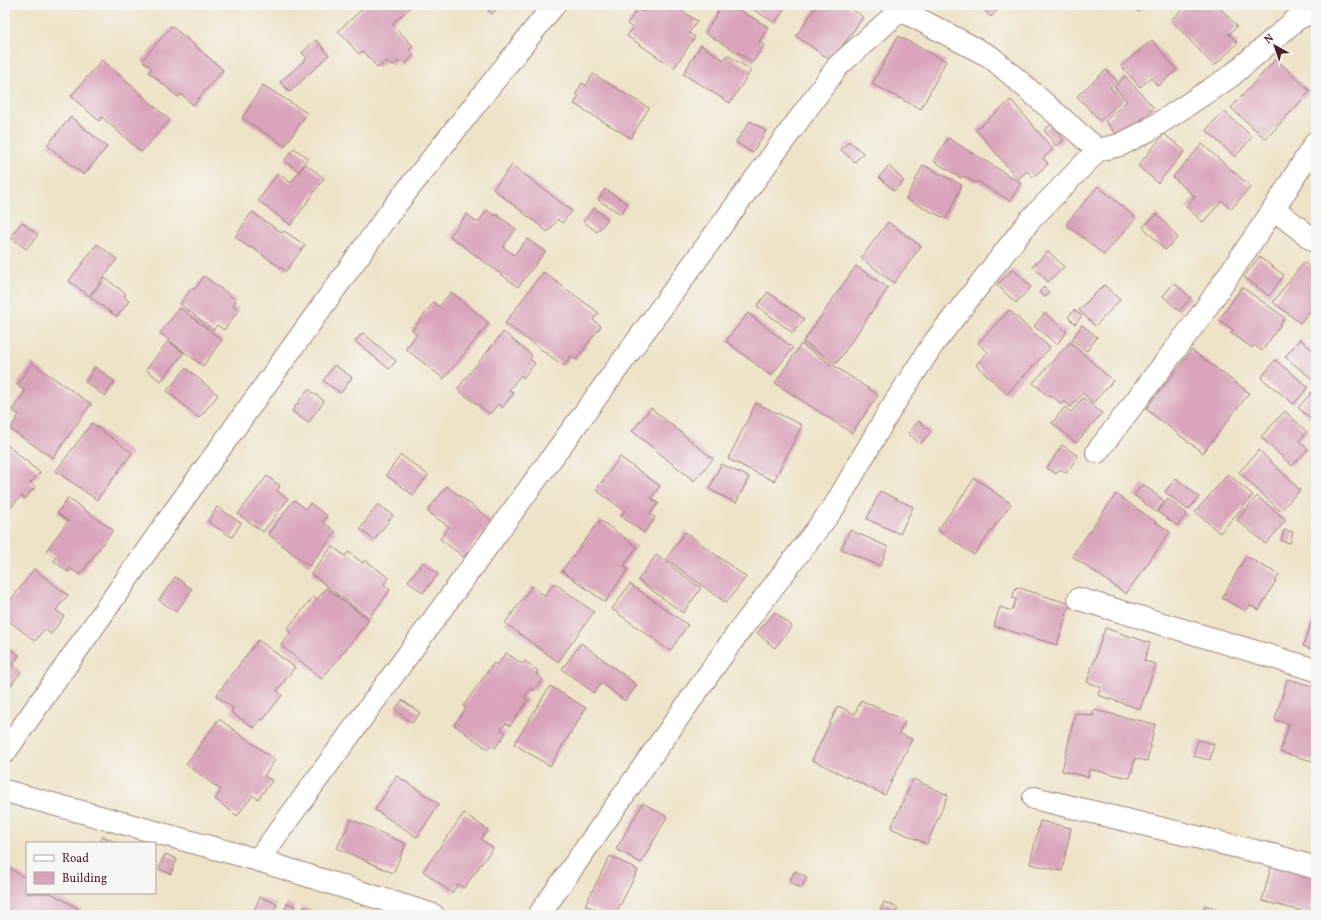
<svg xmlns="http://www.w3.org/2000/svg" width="1321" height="920" font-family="Vollkorn,serif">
<rect width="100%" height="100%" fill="#f6f6f2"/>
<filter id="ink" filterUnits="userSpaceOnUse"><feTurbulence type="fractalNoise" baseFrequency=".025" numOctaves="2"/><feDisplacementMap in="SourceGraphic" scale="8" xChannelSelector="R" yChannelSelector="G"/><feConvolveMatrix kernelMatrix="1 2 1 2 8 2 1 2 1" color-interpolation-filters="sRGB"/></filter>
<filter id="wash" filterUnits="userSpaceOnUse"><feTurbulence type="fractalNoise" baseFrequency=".012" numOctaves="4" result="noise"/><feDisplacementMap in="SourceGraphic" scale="16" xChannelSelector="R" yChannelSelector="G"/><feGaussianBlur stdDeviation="0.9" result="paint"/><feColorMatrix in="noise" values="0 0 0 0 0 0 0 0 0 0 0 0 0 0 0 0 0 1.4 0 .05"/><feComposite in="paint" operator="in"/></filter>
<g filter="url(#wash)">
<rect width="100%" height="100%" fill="#eee3c7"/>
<g id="blocks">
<g fill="#daa4bc">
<polygon points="367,5 410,5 411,7 392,24 413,46 409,50 414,55 403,66 398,61 392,66 386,61 378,68 363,51 359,54 338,31"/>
<polygon points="484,5 501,5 492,14"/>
<polygon points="648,5 668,5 674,9 675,6 697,21 689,33 695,37 674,68 627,36 633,28 627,24 638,8 644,12"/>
<polygon points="722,5 731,5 768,27 759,42 764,45 753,62 705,33"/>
<polygon points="746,5 787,5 775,23"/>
<polygon points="817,5 846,5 863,17 832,61 796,36"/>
<polygon points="990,5 1002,5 991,17 985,11"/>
<polygon points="1132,5 1146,5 1138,12"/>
<polygon points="1187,5 1217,5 1237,26 1229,34 1238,43 1214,66 1171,20"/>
<polygon points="172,26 223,70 193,105 181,94 178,97 149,72 152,69 142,60"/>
<polygon points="898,36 946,61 921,109 872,84"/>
<polygon points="316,40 329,55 290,92 280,82 307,58 302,53"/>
<polygon points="1152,40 1177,70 1158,86 1151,78 1140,87 1121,66"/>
<polygon points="701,45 724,60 727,55 751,70 730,103 683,74"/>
<polygon points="1276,59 1310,91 1266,139 1231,108"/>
<polygon points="102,60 170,120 141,152 102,117 99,121 71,96"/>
<polygon points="1106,70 1117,81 1110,87 1122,100 1100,121 1077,96"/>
<polygon points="593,74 649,108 631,138 574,104 579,96 576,94 582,83 586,86"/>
<polygon points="1125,76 1154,108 1120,138 1105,121 1127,101 1114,87"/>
<polygon points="263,85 307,113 285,146 242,118"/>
<polygon points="1011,100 1053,149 1043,158 1048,164 1033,177 1027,171 1018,179 976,130"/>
<polygon points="1224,111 1252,137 1235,157 1206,130"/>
<polygon points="71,117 107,147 84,175 47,145"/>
<polygon points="750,121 766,131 752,153 736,142"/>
<polygon points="1052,124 1064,140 1056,146 1044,130"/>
<polygon points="1164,134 1185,151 1158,183 1138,166"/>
<polygon points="948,138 1021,183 1010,201 977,181 976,183 963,176 961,178 934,161"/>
<polygon points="849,141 863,153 855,162 841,150"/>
<polygon points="1202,144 1251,187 1231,209 1222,201 1203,222 1186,207 1195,197 1173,177"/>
<polygon points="294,148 308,158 299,171 284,161"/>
<polygon points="305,164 324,178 291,225 258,201 278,173 291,183"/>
<polygon points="512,165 572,211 562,223 558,219 548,232 493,189"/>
<polygon points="923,165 962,185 946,219 906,199"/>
<polygon points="889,166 904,181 894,191 879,177"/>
<polygon points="1098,186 1136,218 1104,255 1066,224"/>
<polygon points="605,189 628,204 621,214 598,200"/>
<polygon points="594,208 608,219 597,232 583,221"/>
<polygon points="487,210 495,216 496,214 516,229 503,247 514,255 527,239 545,252 518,287 450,236 467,214 478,223"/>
<polygon points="252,212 282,233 284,231 305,245 286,271 251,247 250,248 235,237"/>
<polygon points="1157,214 1178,238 1165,250 1143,227"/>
<polygon points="22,222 38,235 26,249 10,237"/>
<polygon points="888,222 921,246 894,283 861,258"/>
<polygon points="97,244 117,259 89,296 69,281"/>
<polygon points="1048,251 1064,267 1048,282 1033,266"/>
<polygon points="1259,257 1284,275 1269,296 1244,277"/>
<polygon points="1304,262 1316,272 1316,309 1313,307 1300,323 1273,302"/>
<polygon points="856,266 888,288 836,364 803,342"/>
<polygon points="1013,269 1031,287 1016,303 997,285"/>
<polygon points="543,272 599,313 593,320 601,326 576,360 571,356 564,366 505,323"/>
<polygon points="204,276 236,300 233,305 239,310 224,330 217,325 213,330 180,304 192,288 194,290"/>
<polygon points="105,278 126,294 124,297 129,301 117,317 90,297"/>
<polygon points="1174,283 1191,298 1179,311 1163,296"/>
<polygon points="1104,285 1120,300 1095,326 1079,310"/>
<polygon points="1044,287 1049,293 1044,297 1039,292"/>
<polygon points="1242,287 1285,318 1262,351 1254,345 1252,348 1231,333 1233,330 1219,320"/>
<polygon points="451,292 489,323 444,379 406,349 417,334 412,330 434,302 439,307"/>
<polygon points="768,292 804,319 793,333 757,306"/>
<polygon points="180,308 222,340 203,366 160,333"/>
<polygon points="1009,310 1050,348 1007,394 976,365 988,352 978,343"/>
<polygon points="1074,310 1082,316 1075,324 1068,317"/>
<polygon points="748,313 793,348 771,376 726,341"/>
<polygon points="1045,313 1067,332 1057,344 1034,326"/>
<polygon points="1082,325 1097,337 1087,351 1072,339"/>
<polygon points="503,332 532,355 530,359 535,363 523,378 521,375 509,390 514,393 502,408 498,404 490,414 457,389"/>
<polygon points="363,333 396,361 389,369 355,341"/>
<polygon points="1300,339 1316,353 1316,382 1285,357"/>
<polygon points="168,341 184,353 161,381 146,370"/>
<polygon points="1070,342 1113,381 1093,403 1083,393 1071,407 1064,401 1061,404 1051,395 1049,397 1033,383"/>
<polygon points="801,344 878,395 852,433 775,383"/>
<polygon points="1192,350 1249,393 1203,453 1146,409"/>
<polygon points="1275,360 1308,387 1294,404 1261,378"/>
<polygon points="32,363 91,404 53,458 10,429 19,415 12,410 25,391 17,385"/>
<polygon points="334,365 352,377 341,393 323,381"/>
<polygon points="95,367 115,382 105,396 85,382"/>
<polygon points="186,368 218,395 199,418 167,391"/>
<polygon points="1316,387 1316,423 1298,408"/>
<polygon points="308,389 324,401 308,423 292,411"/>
<polygon points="1083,398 1102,413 1076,443 1052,423 1065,407 1071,412"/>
<polygon points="756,403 802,425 774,481 728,459"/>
<polygon points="651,408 713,459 694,481 632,431"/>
<polygon points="1285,411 1307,432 1299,441 1308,449 1292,466 1261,437"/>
<polygon points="919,421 931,432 920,444 908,433"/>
<polygon points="92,423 132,453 97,500 56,471"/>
<polygon points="5,443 40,473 30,483 35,487 25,499 21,496 5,514"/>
<polygon points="1062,445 1078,456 1066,473 1060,469 1056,474 1047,468"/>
<polygon points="1259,450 1300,490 1280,511 1239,472"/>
<polygon points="401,455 428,475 413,495 386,475"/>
<polygon points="620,457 660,486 651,498 658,503 650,514 655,518 644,533 621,516 625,511 596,490"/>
<polygon points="721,464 749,477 736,503 709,489"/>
<polygon points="1228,474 1253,495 1220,533 1195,512"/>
<polygon points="267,476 280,486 277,491 288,499 263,532 238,514"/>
<polygon points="975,478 1011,504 974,555 938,530"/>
<polygon points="1176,478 1199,497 1188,510 1165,492"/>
<polygon points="1143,484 1164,501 1156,512 1134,495"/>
<polygon points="447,486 492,521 464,557 440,539 449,527 427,511"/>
<polygon points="880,491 913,507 900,534 867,519"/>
<polygon points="1116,494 1170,532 1126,594 1072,556"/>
<polygon points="1257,496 1286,520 1266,544 1237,520"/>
<polygon points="68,498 113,530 80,575 70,568 68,572 54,561 56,558 46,551 68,521 57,513"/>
<polygon points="1168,499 1187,514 1177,526 1158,512"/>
<polygon points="294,500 306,509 310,503 327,516 323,522 336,532 309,566 268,534"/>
<polygon points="378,504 393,515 374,540 360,529"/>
<polygon points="217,507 241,523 232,537 208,522"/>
<polygon points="600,520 637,547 624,566 628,569 605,602 562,571"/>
<polygon points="850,530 888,547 880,566 841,549"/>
<polygon points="1284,530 1293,532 1290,543 1281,541"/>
<polygon points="685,532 746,577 726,603 666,559"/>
<polygon points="332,546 345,556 348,552 363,563 365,560 389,578 384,584 390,590 369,618 311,574"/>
<polygon points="656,555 701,588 683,613 638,580"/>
<polygon points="1246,556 1279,575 1259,610 1250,605 1246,611 1222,598"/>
<polygon points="423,562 438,574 423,593 408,581"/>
<polygon points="34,569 68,595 56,610 64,616 51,634 44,629 35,641 5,618 5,608"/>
<polygon points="175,577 192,589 176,612 159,600"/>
<polygon points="554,583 594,612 558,662 505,623 532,586 545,596"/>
<polygon points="630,584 688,625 670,651 612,609"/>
<polygon points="1016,587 1070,604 1057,645 994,626 1000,607 1012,611 1016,599 1012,598"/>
<polygon points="326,588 369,620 322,679 281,645 291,633 287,629 313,597 317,600"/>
<polygon points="1316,609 1316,651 1303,646"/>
<polygon points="775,612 792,626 775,648 757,633"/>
<polygon points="1105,628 1150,643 1144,661 1156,664 1140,709 1098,695 1101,687 1087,682"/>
<polygon points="258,640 295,667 277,691 282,695 263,720 261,719 254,728 231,712 233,708 216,696"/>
<polygon points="581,643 637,685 625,701 602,683 594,693 562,669"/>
<polygon points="5,645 19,655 12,665 21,672 5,693"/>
<polygon points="506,653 523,664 525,661 538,671 536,674 543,679 534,691 531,688 524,697 528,700 510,726 506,723 501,729 506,733 495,748 491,745 488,749 454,725 466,708 463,706 494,663 497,665"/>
<polygon points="1287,679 1316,687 1316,762 1280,752 1289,724 1275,720"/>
<polygon points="550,686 586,708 550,766 514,744"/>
<polygon points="402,700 420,713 412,723 395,710"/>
<polygon points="861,700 905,721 899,733 912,739 885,795 812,760 838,706 855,714"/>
<polygon points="1094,710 1155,724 1147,761 1135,758 1130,778 1089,769 1088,777 1062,771 1075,713 1093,716"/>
<polygon points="219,719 275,760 264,776 272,781 258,799 253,795 237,816 215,799 221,790 186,764"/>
<polygon points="1198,740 1214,744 1210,760 1193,756"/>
<polygon points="397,776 439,804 417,837 375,810"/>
<polygon points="913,779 948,795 927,844 891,828"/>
<polygon points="643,803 667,817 641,863 616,849"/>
<polygon points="464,813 488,830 481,839 493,848 464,888 458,884 452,893 423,871"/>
<polygon points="351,819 406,844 393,873 337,848"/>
<polygon points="1040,821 1071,828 1062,871 1030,864"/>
<polygon points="103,836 117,843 100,843"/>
<polygon points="165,854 177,859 171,874 159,869"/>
<polygon points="610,856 638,870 615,915 606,915 585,905"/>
<polygon points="1272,863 1316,874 1316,890 1310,913 1262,901"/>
<polygon points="9,868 27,879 27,893 51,893 86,913 84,915 5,915 5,874"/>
<polygon points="795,871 807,877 801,888 789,882"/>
<polygon points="260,897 277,904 272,915 252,915"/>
<polygon points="884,902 898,908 894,915 878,915"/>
<polygon points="287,903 295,906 292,915 283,915"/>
<polygon points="1205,905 1216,908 1214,915 1202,915"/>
<polygon points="303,907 323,915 299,915"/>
</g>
</g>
</g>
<g filter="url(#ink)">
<use href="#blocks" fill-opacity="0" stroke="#9c8179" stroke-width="1"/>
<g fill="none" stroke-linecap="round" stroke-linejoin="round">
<defs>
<g id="minor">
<polyline points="901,10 991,57 1098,150"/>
<polyline points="1274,209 1316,242"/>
<polyline points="1097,452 1202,314 1274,209 1316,142"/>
<polyline points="1079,599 1316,670"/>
<polyline points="5,752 179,505 390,212 554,5"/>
<polyline points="5,791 258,860 433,915"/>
<polyline points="1034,798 1276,856 1316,868"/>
<polyline points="258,860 838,66 906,5"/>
<polyline points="539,915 737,634 834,507 890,410 933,344 1030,220 1098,150 1120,145 1149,130 1231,76 1298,18 1316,11"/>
</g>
</defs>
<use href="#minor" stroke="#9c8179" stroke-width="24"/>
<use href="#minor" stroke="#fff" stroke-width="22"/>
</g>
</g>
<rect width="1321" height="920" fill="none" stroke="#f6f6f2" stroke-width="20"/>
<rect x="26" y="842" width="130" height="52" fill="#f6f6f2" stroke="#b1a0a2"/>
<rect x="34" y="855" width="20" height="6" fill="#ffffff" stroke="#b1a0a2"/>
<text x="62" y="862" font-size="12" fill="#4a1f2b">Road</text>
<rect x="34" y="872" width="20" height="12" fill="#daa4bc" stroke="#b1a0a2"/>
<text x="62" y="882" font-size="12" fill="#4a1f2b">Building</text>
<g transform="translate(1275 46) rotate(320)" stroke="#f6f6f2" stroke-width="3" paint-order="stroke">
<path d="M0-3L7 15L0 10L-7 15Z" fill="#4a1f2b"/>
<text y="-6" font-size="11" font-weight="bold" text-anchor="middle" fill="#4a1f2b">N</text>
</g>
</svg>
